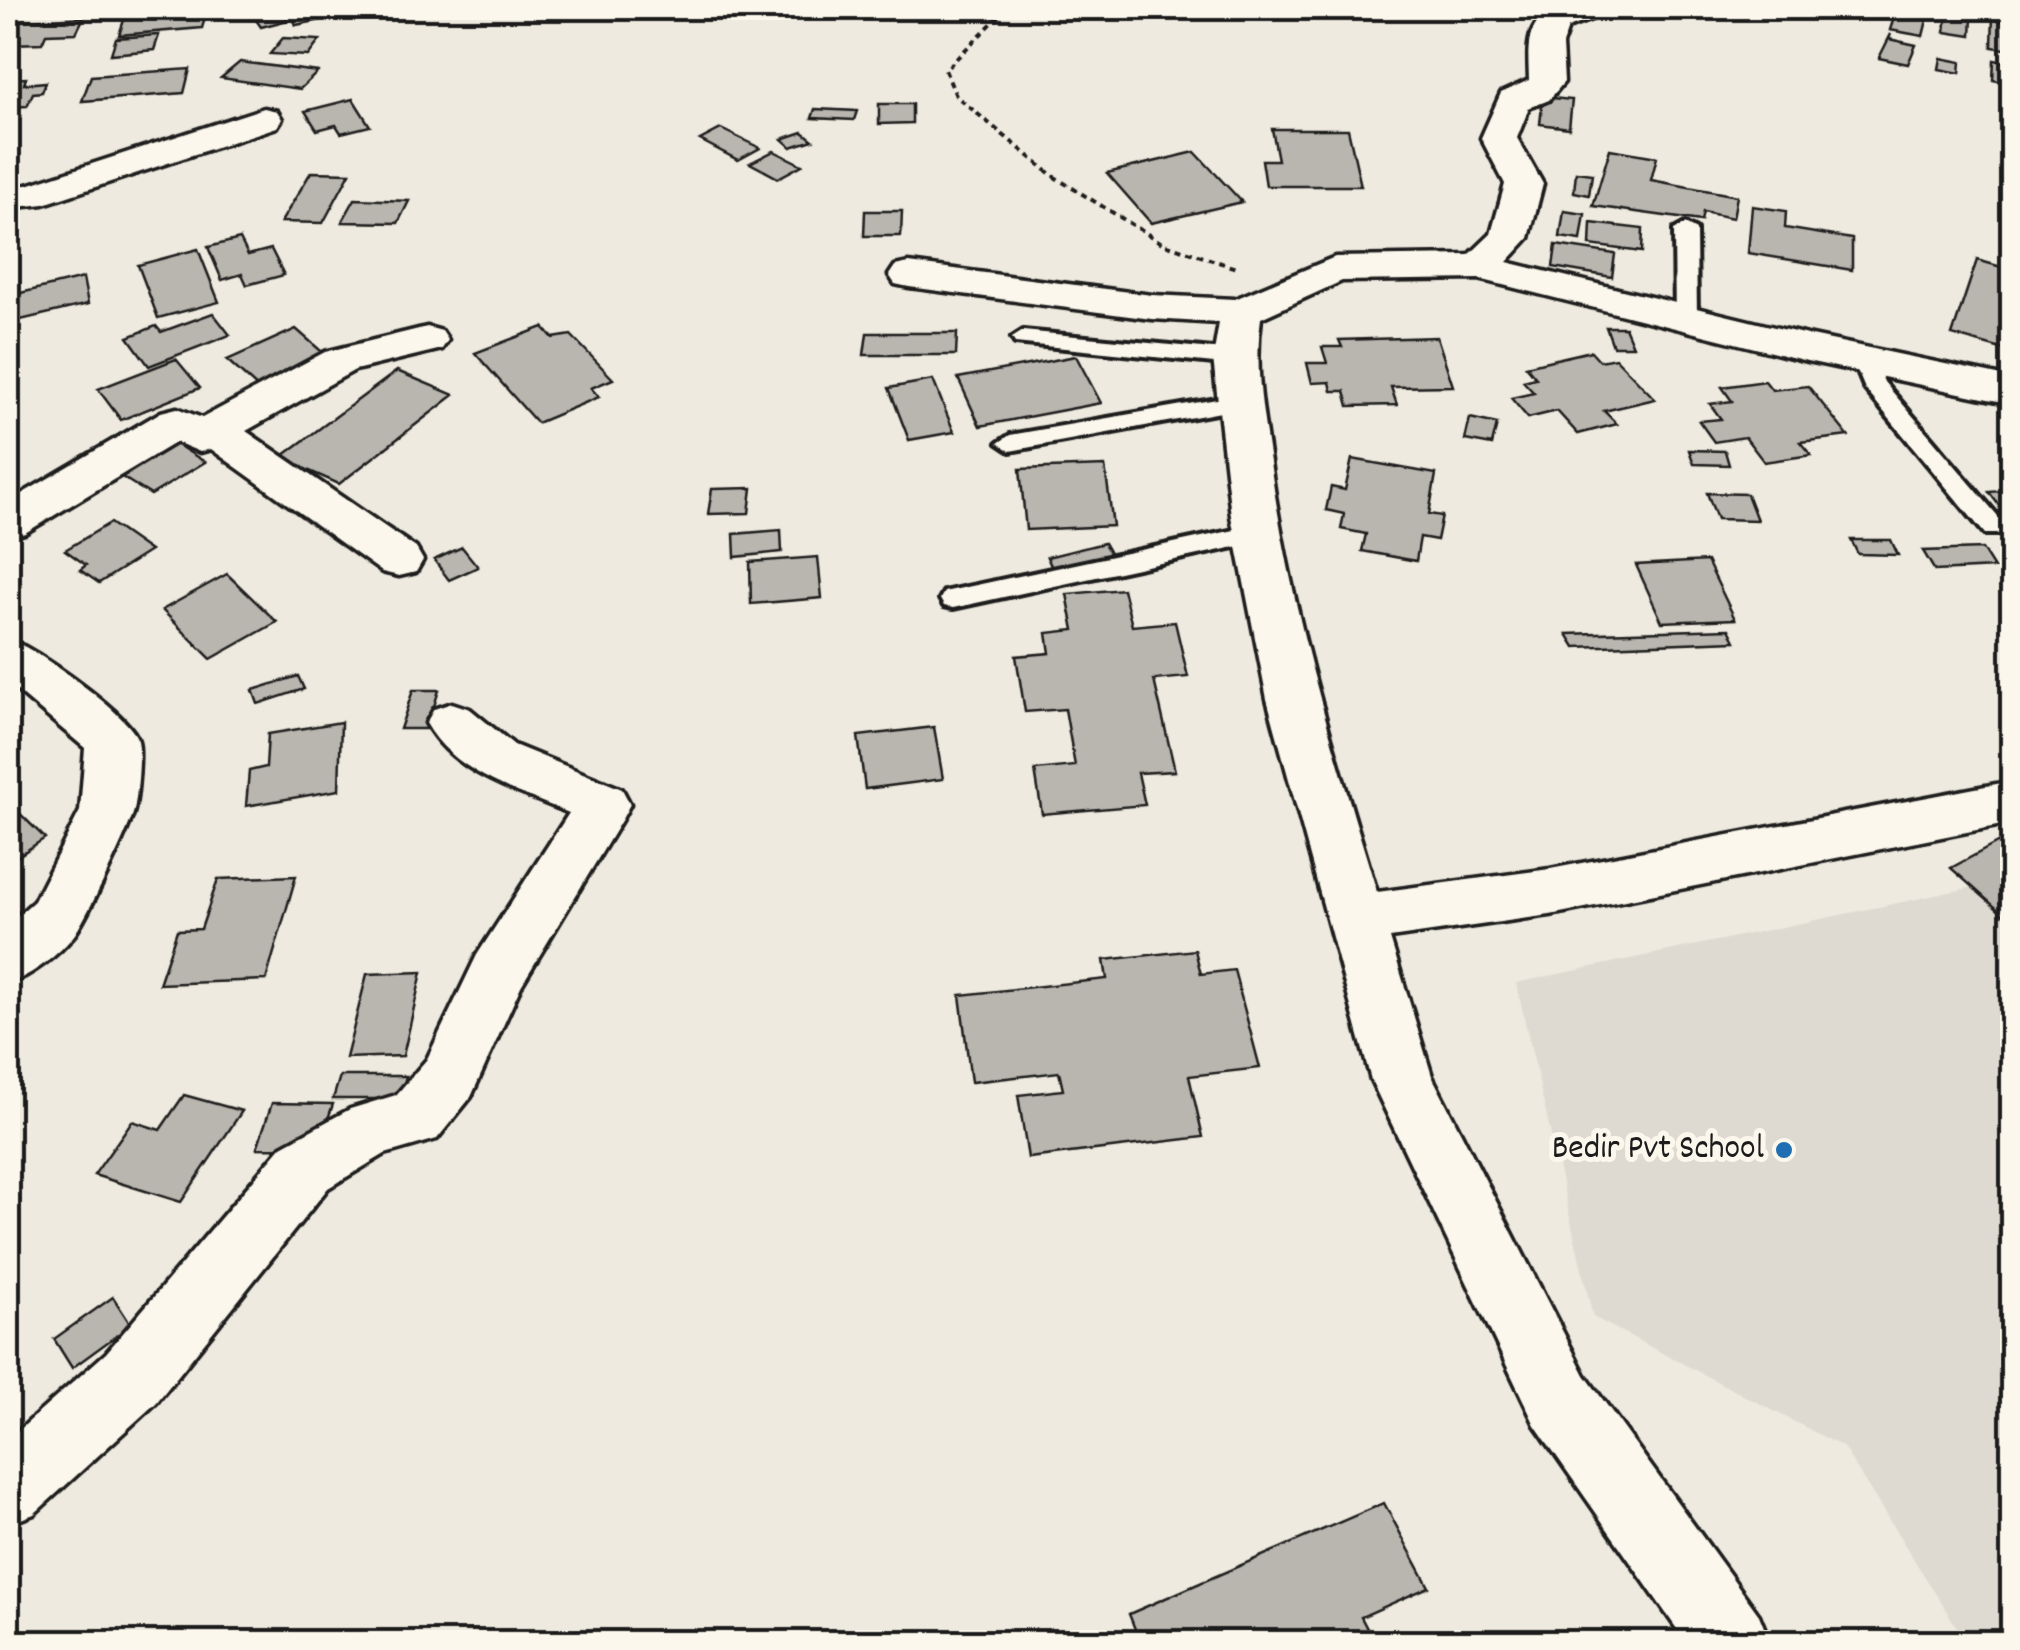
<svg xmlns="http://www.w3.org/2000/svg" width="2020" height="1650" font-family="Dekko,sans-serif">
<rect width="100%" height="100%" fill="#eeeadf"/>
<filter id="ink" filterUnits="userSpaceOnUse"><feTurbulence type="fractalNoise" baseFrequency=".01" numOctaves="2"/><feDisplacementMap in="SourceGraphic" scale="20" xChannelSelector="R" yChannelSelector="G"/><feConvolveMatrix kernelMatrix="1 2 1 2 8 2 1 2 1" color-interpolation-filters="sRGB"/></filter>
<g filter="url(#ink)">
<polygon fill="#dedad1" points="2012,879 2012,1642 1966,1642 1843,1447 1593,1317 1516,983"/>
<g fill="#b9b6af" stroke="#1c1c1c" stroke-width="2.5">
<polygon points="208,8 202,28 119,35 126,14"/>
<polygon points="278,8 288,20 261,27 254,17 266,13 263,9"/>
<polygon points="289,8 353,8 356,13 296,25"/>
<polygon points="1897,8 1930,8 1923,36 1890,30"/>
<polygon points="1947,14 1972,18 1971,36 1945,32"/>
<polygon points="1993,14 2012,17 2012,50 1992,47"/>
<polygon points="84,17 76,33 46,34 42,43 12,44 17,35 8,36 8,21"/>
<polygon points="1891,34 1889,39 1916,45 1908,64 1879,58"/>
<polygon points="159,35 154,50 111,54 116,38"/>
<polygon points="283,38 320,40 308,56 270,54"/>
<polygon points="1941,58 1961,62 1960,73 1939,69"/>
<polygon points="1994,60 2012,63 2012,84 1993,80"/>
<polygon points="240,62 318,72 300,89 221,78"/>
<polygon points="190,69 184,93 82,101 91,76"/>
<polygon points="26,78 24,84 46,82 42,92 33,93 27,106 8,107 8,79"/>
<polygon points="1543,97 1572,100 1569,128 1540,124"/>
<polygon points="353,99 370,126 341,133 336,125 317,130 305,111"/>
<polygon points="879,104 912,104 912,123 879,124"/>
<polygon points="815,109 857,111 854,120 812,118"/>
<polygon points="721,129 760,148 738,160 700,140"/>
<polygon points="1272,129 1348,129 1361,186 1266,186 1262,160 1278,160"/>
<polygon points="803,132 813,140 791,147 782,139"/>
<polygon points="1610,149 1657,157 1651,180 1737,196 1733,218 1703,212 1701,221 1593,206"/>
<polygon points="774,151 802,165 778,178 750,163"/>
<polygon points="1195,152 1242,202 1151,223 1107,173"/>
<polygon points="311,172 350,173 323,223 281,222"/>
<polygon points="1576,172 1592,174 1589,195 1574,192"/>
<polygon points="355,199 409,201 398,223 342,222"/>
<polygon points="1752,206 1786,211 1785,228 1852,239 1852,270 1748,253"/>
<polygon points="865,211 902,211 901,236 864,236"/>
<polygon points="1564,211 1585,214 1581,240 1560,237"/>
<polygon points="1591,223 1643,229 1642,252 1590,245"/>
<polygon points="240,239 248,255 271,249 284,275 247,285 242,274 222,280 208,247"/>
<polygon points="1556,245 1615,254 1612,277 1553,267"/>
<polygon points="198,249 219,302 158,318 138,265"/>
<polygon points="1977,260 2012,270 2012,352 1952,335"/>
<polygon points="83,278 88,304 8,323 8,296"/>
<polygon points="213,313 230,335 149,366 128,337 156,326 161,332"/>
<polygon points="543,327 553,338 571,335 613,379 591,388 599,397 537,423 475,353"/>
<polygon points="1606,327 1625,327 1633,346 1613,346"/>
<polygon points="296,329 329,358 260,390 227,360"/>
<polygon points="867,333 957,333 956,355 864,355"/>
<polygon points="1437,337 1453,386 1391,387 1397,405 1349,406 1345,391 1332,391 1330,382 1312,383 1307,363 1327,363 1322,347 1342,347 1339,340"/>
<polygon points="1591,351 1600,361 1615,358 1655,399 1604,411 1617,424 1578,434 1557,411 1528,418 1511,398 1534,393 1523,381 1536,378 1526,366"/>
<polygon points="1076,356 1101,403 980,426 958,378"/>
<polygon points="176,359 200,388 121,420 98,389"/>
<polygon points="397,371 454,395 339,484 280,458"/>
<polygon points="933,380 954,432 909,440 889,388"/>
<polygon points="1765,381 1772,390 1808,386 1848,436 1800,442 1811,455 1764,462 1745,437 1714,442 1699,421 1721,419 1710,404 1732,401 1722,387"/>
<polygon points="1470,418 1497,424 1492,445 1465,440"/>
<polygon points="163,436 205,462 151,495 109,469"/>
<polygon points="1689,450 1725,451 1729,465 1694,464"/>
<polygon points="1352,459 1436,474 1429,514 1442,516 1437,540 1420,537 1416,561 1362,551 1366,534 1341,529 1344,514 1326,510 1331,487 1345,490"/>
<polygon points="1105,466 1113,526 1026,530 1020,469"/>
<polygon points="752,488 749,513 708,514 712,489"/>
<polygon points="2012,490 2012,515 2007,516 1989,492"/>
<polygon points="1707,493 1747,494 1757,520 1717,519"/>
<polygon points="110,523 150,551 99,583 80,570 86,565 65,550"/>
<polygon points="781,530 782,552 735,557 734,534"/>
<polygon points="1851,540 1891,540 1898,555 1858,554"/>
<polygon points="1104,543 1111,555 1053,570 1047,557"/>
<polygon points="462,547 478,567 449,580 434,560"/>
<polygon points="1982,549 1994,568 1935,571 1923,551"/>
<polygon points="818,557 822,598 751,604 750,562"/>
<polygon points="1707,561 1735,619 1662,622 1636,565"/>
<polygon points="227,574 277,622 211,659 162,610"/>
<polygon points="1123,589 1132,626 1175,622 1188,677 1154,680 1175,771 1138,773 1145,805 1042,814 1035,770 1075,766 1065,709 1025,712 1016,656 1050,653 1047,633 1074,630 1067,594"/>
<polygon points="1729,629 1735,641 1575,647 1567,634"/>
<polygon points="298,676 304,689 258,704 253,690"/>
<polygon points="413,690 439,690 427,729 400,729"/>
<polygon points="341,722 339,790 246,806 249,771 266,767 268,734"/>
<polygon points="934,727 943,779 865,789 858,736"/>
<polygon points="8,802 45,838 8,863"/>
<polygon points="2012,835 2012,922 1951,868"/>
<polygon points="296,876 266,980 159,984 177,930 201,929 218,879"/>
<polygon points="1195,950 1201,974 1234,970 1260,1068 1189,1076 1203,1137 1028,1158 1018,1095 1063,1090 1059,1072 971,1082 960,995 1107,979 1104,960"/>
<polygon points="422,972 403,1056 346,1058 367,974"/>
<polygon points="340,1076 406,1076 400,1099 333,1099"/>
<polygon points="184,1095 242,1111 181,1202 94,1175 132,1121 160,1130"/>
<polygon points="272,1103 333,1104 318,1149 257,1148"/>
<polygon points="113,1297 131,1325 72,1368 54,1339"/>
<polygon points="1384,1503 1429,1587 1361,1617 1374,1642 1140,1642 1129,1614"/>
</g>
<g fill="none" stroke-linecap="round" stroke-linejoin="round">
<defs>
<g id="service">
<polygon points="1685,224 1696,230 1697,320 1686,327 1675,320 1674,230"/>
<polygon points="1023,331 1234,351 1246,358 1234,365 1015,343 1012,338"/>
<polygon points="1865,353 1873,355 1884,382 2003,522 2007,528 2003,534 1985,534 1865,389 1853,360"/>
<polygon points="1240,395 1252,402 1248,407 1010,451 998,443 1010,435"/>
<polygon points="1258,525 1267,528 1271,534 1267,540 953,608 944,606 940,599 944,592 953,590"/>
</g>
<g id="minor">
<path d="M1561 8H1606L1602 15 1568 28 1562 45 1564 82 1549 100 1529 108 1517 138 1543 184 1529 238 1507 262 1807 335 2012 378V404L1807 361 1479 279 1342 281 1261 318C1254 368 1263 413 1270 462 1290 609 1334 751 1377 892L1550 869 2012 781V823L1550 915 1390 938 1432 1076 1585 1375 1759 1615 1770 1642H1686L1535 1425 1371 1080 1267 699 1231 516 1213 358 1219 323 1152 319 909 287 895 284 889 275 895 266 909 263 1152 295 1235 299 1335 257 1469 255 1491 234 1505 184 1481 138 1501 93 1529 80C1528 45 1524 21 1561 8Z"/>
<polygon points="1842,8 1874,8 1874,9 1870,16 1846,16"/>
<polygon points="1980,8 2012,8 2012,21 1984,15"/>
<polygon points="264,108 277,111 282,119 277,127 44,204 8,208 8,186 27,185"/>
<polygon points="427,327 442,331 448,340 442,349 355,370 246,431 416,548 423,560 416,572 399,576 382,572 211,449 200,452 176,442 25,533 8,538 8,502 161,412 177,408 202,418 325,352"/>
<path d="M8 639C33 646 133 717 138 741 141 754 137 797 134 810 130 828 86 919 75 934 59 955 32 975 8 984V924L34 901 80 811 85 748 8 683Z"/>
<path d="M452 703 470 709 514 745 622 789 630 804 622 819 521 986 471 1097 437 1139 385 1154 328 1188 156 1403 34 1514 8 1524V1440L106 1353 282 1146 350 1109 396 1095 427 1059 477 955 569 813C518 791 454 774 426 723L434 709Z"/>
</g>
</defs>
<use href="#service" stroke="#1c1c1c" stroke-width="8"/>
<use href="#minor" stroke="#1c1c1c" stroke-width="7"/>
<g stroke="#1c1c1c" stroke-width="4" stroke-dasharray="6 5" stroke-linecap="butt">
<polyline points="1007,8 945,70 956,96 1053,176 1162,243 1236,268"/>
<polyline points="1219,8 1246,8"/>
</g>
<use href="#service" fill="#fbf7ec" fill-rule="evenodd"/>
<use href="#minor" fill="#fbf7ec" fill-rule="evenodd"/>
</g>
</g>
<circle fill="#1f6fb2" stroke="#fbf7ec" stroke-width="4" cx="1784" cy="1150" r="10"/>
<g text-anchor="middle" dominant-baseline="central" stroke-width="10" stroke-linejoin="round" paint-order="stroke">
<g font-size="35" fill="#1c1c1c" stroke="#fbf7ec" text-anchor="end">
<text x="1764" y="1150">Bedir Pvt School</text>
</g>
</g>
<rect width="2020" height="1650" fill="none" stroke="#fbf7ec" stroke-width="40"/>
<rect x="20" y="20" width="1980" height="1610" fill="none" stroke="#1c1c1c" stroke-width="4" filter="url(#ink)"/>
</svg>
